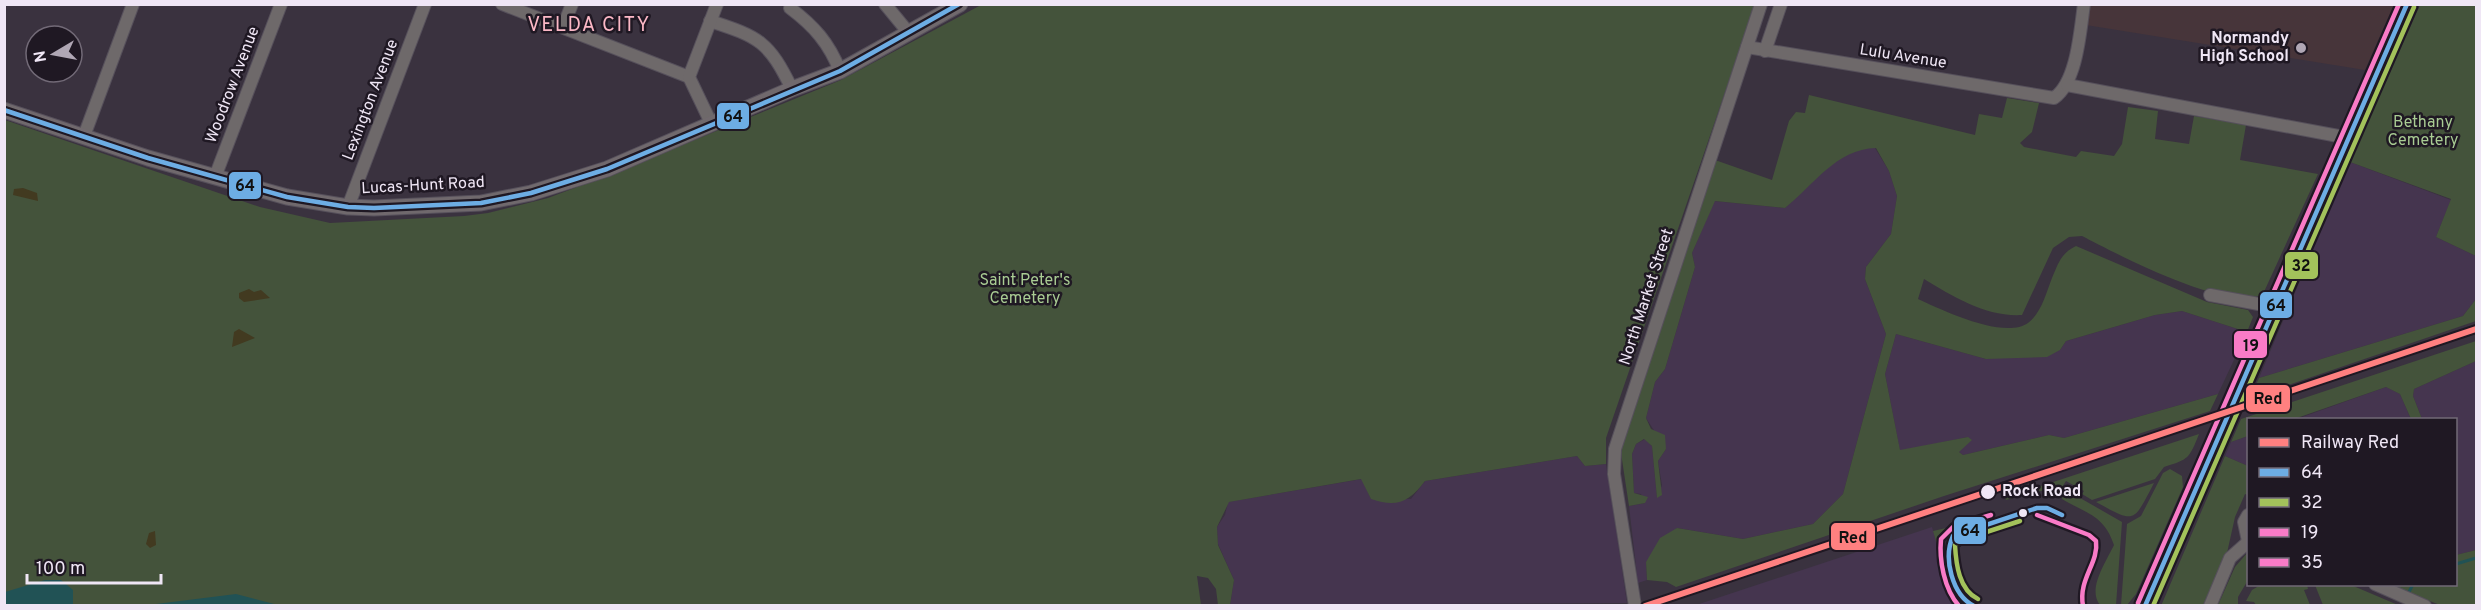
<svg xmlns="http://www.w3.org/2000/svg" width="2481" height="610" font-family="Overpass,sans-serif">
<rect width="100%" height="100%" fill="#3a323f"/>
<g fill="#45354f">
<polygon points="1861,148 1875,148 1889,171 1897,196 1891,234 1866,267 1865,279 1886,334 1843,494 1813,524 1743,539 1677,528 1646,562 1647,580 1638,583 1629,506 1645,503 1641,494 1634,493 1632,454 1636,444 1645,439 1652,446 1657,497 1662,485 1658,461 1666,449 1646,418 1655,382 1665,369 1695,267 1692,253 1714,201 1785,208 1835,160"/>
<polygon points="2350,162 2451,200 2436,237 2476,256 2476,299 2463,316 2259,378"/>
<polygon points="2182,311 2247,332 2218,394 2064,438 2049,435 1963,455 1959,452 1968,437 1900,451 1885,374 1896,334 1986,359 2060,350 2066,341 2155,315"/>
<polygon points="2476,361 2476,550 2456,555 2456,420 2422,419 2413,396 2414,389"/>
<polygon points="2386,387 2400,394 2411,419 2294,420"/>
<polygon points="2248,436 2248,466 2225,456 2231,442"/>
<polygon points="1577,456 1585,466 1606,464 1627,603 1230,605 1234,580 1218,544 1217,527 1225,515 1228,502 1362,479 1371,499 1411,499 1425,481"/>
<polygon points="1932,527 1952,597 1958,605 1693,606"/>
</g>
<polygon fill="#47353a" points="2089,5 2394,5 2365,70 2086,25"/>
<g fill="#44533b">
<path d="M981 5H1755L1606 438V464L1585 466 1577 456 1425 481C1409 502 1397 508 1371 499L1361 479 1229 502 1217 527 1218 545 1234 580 1230 605H1218L1216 589 1208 578 1197 576 1201 605 5 606V120L260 207 330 223 464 216 488 213 548 198 614 173 841 80Z"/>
<polygon points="2420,5 2476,5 2476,256 2436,237 2451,199 2350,162"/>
<path d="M1809 95 1975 135 1979 114 2002 118 2007 98 2039 103 2032 132 2020 143 2024 147 2076 157 2081 151 2114 156 2122 144 2128 107 2158 111 2155 139 2189 144 2194 116 2246 125 2240 160 2318 174 2263 294C2228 313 2117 254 2082 236L2069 237 2053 248 2022 315C1986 317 1954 297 1924 279L1918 299C1942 310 2004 340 2028 323 2042 312 2046 293 2052 278 2058 264 2061 253 2076 246L2207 302 2248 310 2253 317 2247 332 2182 311 2155 315 2066 341 2060 350 2047 357 1986 359 1896 334 1885 374 1900 450 1968 437 1972 440 1959 452 1963 455 2049 435 2064 438 2218 394 2210 411 1944 496 1676 587 1667 582 1647 580 1646 562 1660 538 1677 528 1743 539 1813 524 1843 494 1886 334 1865 279 1866 267 1891 234 1897 196 1889 171 1876 148C1836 149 1814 185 1785 208L1715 201 1692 253 1695 267 1665 369 1655 382 1646 418 1651 429 1665 435 1666 449 1658 461 1662 495 1657 498 1652 446 1644 439 1636 444 1632 454 1634 493 1648 497 1645 503 1629 506 1621 453 1624 436 1715 160 1772 180 1789 121 1796 112 1805 113Z"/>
<polygon points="2476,299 2476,321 2250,398 2259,378 2463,316"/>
<polygon points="2476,341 2476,361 2414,389 2413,396 2422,419 2411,419 2400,394 2386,387 2294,419 2248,420 2248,436 2231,442 2241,419"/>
<path d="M2199 434C2189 459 2189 459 2164 467L2155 479 2092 500 2082 494 2084 491 2080 489 2078 492 2073 489 2075 486 2066 481 2055 498 2051 496 2053 491 2049 489 2006 500 2005 498Z"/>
<polygon points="2225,456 2248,466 2248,495 2245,494 2235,517 2227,553 2203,605 2161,606"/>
<polygon points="2170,469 2182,476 2183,487 2136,594 2127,605 2121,605 2127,524 2141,516 2163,473"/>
<path d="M2154 483C2133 523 2136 524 2096 502Z"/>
<path d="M2068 491 2122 522 2116 605H2100C2087 589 2106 562 2114 545 2104 515 2087 514 2062 499L2064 492Z"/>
<path d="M1946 528 1950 531C1934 546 1948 593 1962 605H1958L1952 597 1933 531Z"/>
<polygon points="2476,550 2476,605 2440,605 2389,585 2456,584 2456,555"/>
<polygon points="2248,552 2248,580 2238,597 2238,605 2218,605 2235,567"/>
<polygon points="2262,584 2307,585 2308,589 2304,590 2310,605 2256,605 2254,602 2246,601 2252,590"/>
<polygon points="2315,585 2351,585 2398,605 2323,605"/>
</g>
<g fill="#423a20">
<polygon points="23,188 37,193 38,201 13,195 14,189"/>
<polygon points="249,289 254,292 261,290 270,298 244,302 239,298 239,293"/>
<polygon points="239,329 255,338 232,347 234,332"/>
<polygon points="155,531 156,545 150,548 146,544 149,533"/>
</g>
<g fill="#215255">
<polygon points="45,580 61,580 73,590 73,605 5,605 5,592"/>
<polygon points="236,594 278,605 148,605"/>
</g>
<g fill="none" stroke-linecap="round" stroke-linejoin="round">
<g stroke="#215255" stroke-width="3">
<polyline points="2456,564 2476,558"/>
<polyline points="2407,596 2413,584"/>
</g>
<defs>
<g id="minor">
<polyline points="502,4 689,77"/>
<polyline points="885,4 908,32"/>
<path d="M790 8C814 26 829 43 840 71"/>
<path d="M710 21C760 37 769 42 792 89"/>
<polyline points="563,27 572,4"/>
<path d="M1747 47 2054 98C2077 82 2080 32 2084 4"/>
<polyline points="1765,51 1781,4"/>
<polyline points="2067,85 2349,138"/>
<polyline points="711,123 689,77 717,4"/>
<polyline points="84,136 133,4"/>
<polyline points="215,177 281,4"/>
<polyline points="348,207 425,4"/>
<polyline points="2210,295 2275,307"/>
<polyline points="2248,515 2244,522 2248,541"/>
<polyline points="2375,584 2425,606"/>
<polyline points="1635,606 1614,474 1615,449 1761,4"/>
<polyline points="2210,606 2230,558 2248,542"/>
</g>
<g id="major">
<polyline points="4,110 148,158 287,197 348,207 374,208 481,203 531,193 607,169 792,89 840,71 960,4"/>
<polyline points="2145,606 2407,4"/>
</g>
</defs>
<use href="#minor" stroke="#56505b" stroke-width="14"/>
<use href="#major" stroke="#56505b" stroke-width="17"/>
<use href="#minor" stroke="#6e696a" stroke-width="12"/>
<use href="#major" stroke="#70696d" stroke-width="15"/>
<defs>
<g id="bus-1">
<polyline points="4,110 148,158 287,197 348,207 374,208 481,203 531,193 607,169 840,71 959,4"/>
<path d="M1974 606C1952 595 1943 558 1953 536L2037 508H2047L2062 515"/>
<polyline points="2145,606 2407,4"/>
</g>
<g id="bus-2">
<path d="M1978 599C1959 590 1956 564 1955 545L1962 540 2020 521"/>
<polyline points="2153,606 2414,7"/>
</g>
<g id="bus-3">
<polyline points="2138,603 2399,4"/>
<path d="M1959 606C1944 589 1939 560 1941 539L1954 526 1991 515"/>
</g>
<path id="bus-4" d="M2037 515 2089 535 2096 541C2099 563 2078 579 2083 606"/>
</defs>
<use href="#bus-1" stroke="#1f1823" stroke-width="9"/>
<use href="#bus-2" stroke="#1f1823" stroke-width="9"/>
<use href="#bus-3" stroke="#1f1823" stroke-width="9"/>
<use href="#bus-4" stroke="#1f1823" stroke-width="9"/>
<use href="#bus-1" stroke="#6dade4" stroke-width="4.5"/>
<use href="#bus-2" stroke="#a3c25b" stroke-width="4.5"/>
<use href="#bus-3" stroke="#f97bc7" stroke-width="4.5"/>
<use href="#bus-4" stroke="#f97bc7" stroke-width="4.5"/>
<defs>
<polyline id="rail-1" points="1645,606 2476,329"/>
</defs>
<use href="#rail-1" stroke="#1f1823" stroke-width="10"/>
<use href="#rail-1" stroke="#ff8080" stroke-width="6"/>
</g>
<circle fill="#b0a7b5" stroke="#1f1823" stroke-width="2" cx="2301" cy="48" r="6"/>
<g fill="#efe6f5" stroke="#1f1823" stroke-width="2">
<circle cx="1988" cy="492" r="8"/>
<circle cx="2023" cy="513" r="5"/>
</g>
<g text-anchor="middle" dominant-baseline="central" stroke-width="5" stroke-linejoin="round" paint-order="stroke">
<g font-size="16" font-weight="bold" fill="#efe6f5" stroke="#1f1823" text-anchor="end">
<text x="2289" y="39">Normandy<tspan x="2289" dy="18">High School</tspan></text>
</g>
<g font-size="16" fill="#efe6f5" stroke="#1f1823">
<text transform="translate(1903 57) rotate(9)">Lulu Avenue</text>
<text transform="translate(233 85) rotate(-69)">Woodrow Avenue</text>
<text transform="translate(371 100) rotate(-69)">Lexington Avenue</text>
<text transform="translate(423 186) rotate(-3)">Lucas-Hunt Road</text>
<text transform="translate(1647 297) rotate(-72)">North Market Street</text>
</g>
<g font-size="16" fill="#a9cc93" stroke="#1f1823">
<text x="2423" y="123">Bethany<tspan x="2423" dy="18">Cemetery</tspan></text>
<text x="1025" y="281">Saint Peter's<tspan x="1025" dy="18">Cemetery</tspan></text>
</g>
<g font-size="16" font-weight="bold" fill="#efe6f5" stroke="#1f1823" text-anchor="start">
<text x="2002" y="492">Rock Road</text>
</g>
<g font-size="20" letter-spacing="1.5" fill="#fcb8c6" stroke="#1f1823">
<text x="589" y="26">VELDA CITY</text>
</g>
</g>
<g stroke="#1f1823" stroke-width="2">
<rect x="716" y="102" width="34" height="28" rx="6" fill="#6dade4"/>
<rect x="228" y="171" width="34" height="29" rx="6" fill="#6dade4"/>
<rect x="2284" y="251" width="35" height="29" rx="6" fill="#a3c25b"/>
<rect x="2259" y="291" width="34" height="28" rx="6" fill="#6dade4"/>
<rect x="2233" y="330" width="35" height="29" rx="6" fill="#f97bc7"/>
<rect x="2245" y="384" width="46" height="29" rx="6" fill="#ff8080"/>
<rect x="1953" y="516" width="34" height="29" rx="6" fill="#6dade4"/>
<rect x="1830" y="522" width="46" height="29" rx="6" fill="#ff8080"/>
</g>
<g font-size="16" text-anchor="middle" font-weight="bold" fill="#111">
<text x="733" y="122">64</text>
<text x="245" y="191">64</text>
<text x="2301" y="271">32</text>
<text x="2276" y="311">64</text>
<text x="2251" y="351">19</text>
<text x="2268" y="404">Red</text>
<text x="1970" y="536">64</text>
<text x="1853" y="543">Red</text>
</g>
<rect width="2481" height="610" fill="none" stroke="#efe6f5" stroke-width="12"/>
<rect x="2247" y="418" width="210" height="168" fill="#1f1823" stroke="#726a77" stroke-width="1.5"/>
<rect x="2259" y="438" width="30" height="9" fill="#ff8080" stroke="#726a77" stroke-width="1.5"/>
<text x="2301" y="448" font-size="18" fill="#efe6f5">Railway Red</text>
<rect x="2259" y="468" width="30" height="9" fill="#6dade4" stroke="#726a77" stroke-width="1.5"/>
<text x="2301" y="478" font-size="18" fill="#efe6f5">64</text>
<rect x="2259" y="498" width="30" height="9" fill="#a3c25b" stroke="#726a77" stroke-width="1.5"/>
<text x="2301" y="508" font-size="18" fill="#efe6f5">32</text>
<rect x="2259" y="528" width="30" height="9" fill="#f97bc7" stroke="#726a77" stroke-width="1.5"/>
<text x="2301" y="538" font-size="18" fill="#efe6f5">19</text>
<rect x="2259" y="558" width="30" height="9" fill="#f97bc7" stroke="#726a77" stroke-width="1.5"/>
<text x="2301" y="568" font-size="18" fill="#efe6f5">35</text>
<g transform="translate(54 54) rotate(260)"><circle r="28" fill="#1f1823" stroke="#726a77" stroke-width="1.5"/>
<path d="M0-4.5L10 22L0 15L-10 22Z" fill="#b0a7b5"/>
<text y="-9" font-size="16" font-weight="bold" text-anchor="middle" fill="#efe6f5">N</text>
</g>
<path d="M27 574v9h134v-9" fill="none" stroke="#efe6f5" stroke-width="3"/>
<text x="36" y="574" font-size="18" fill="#efe6f5" stroke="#1f1823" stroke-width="4.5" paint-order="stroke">100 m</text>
</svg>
